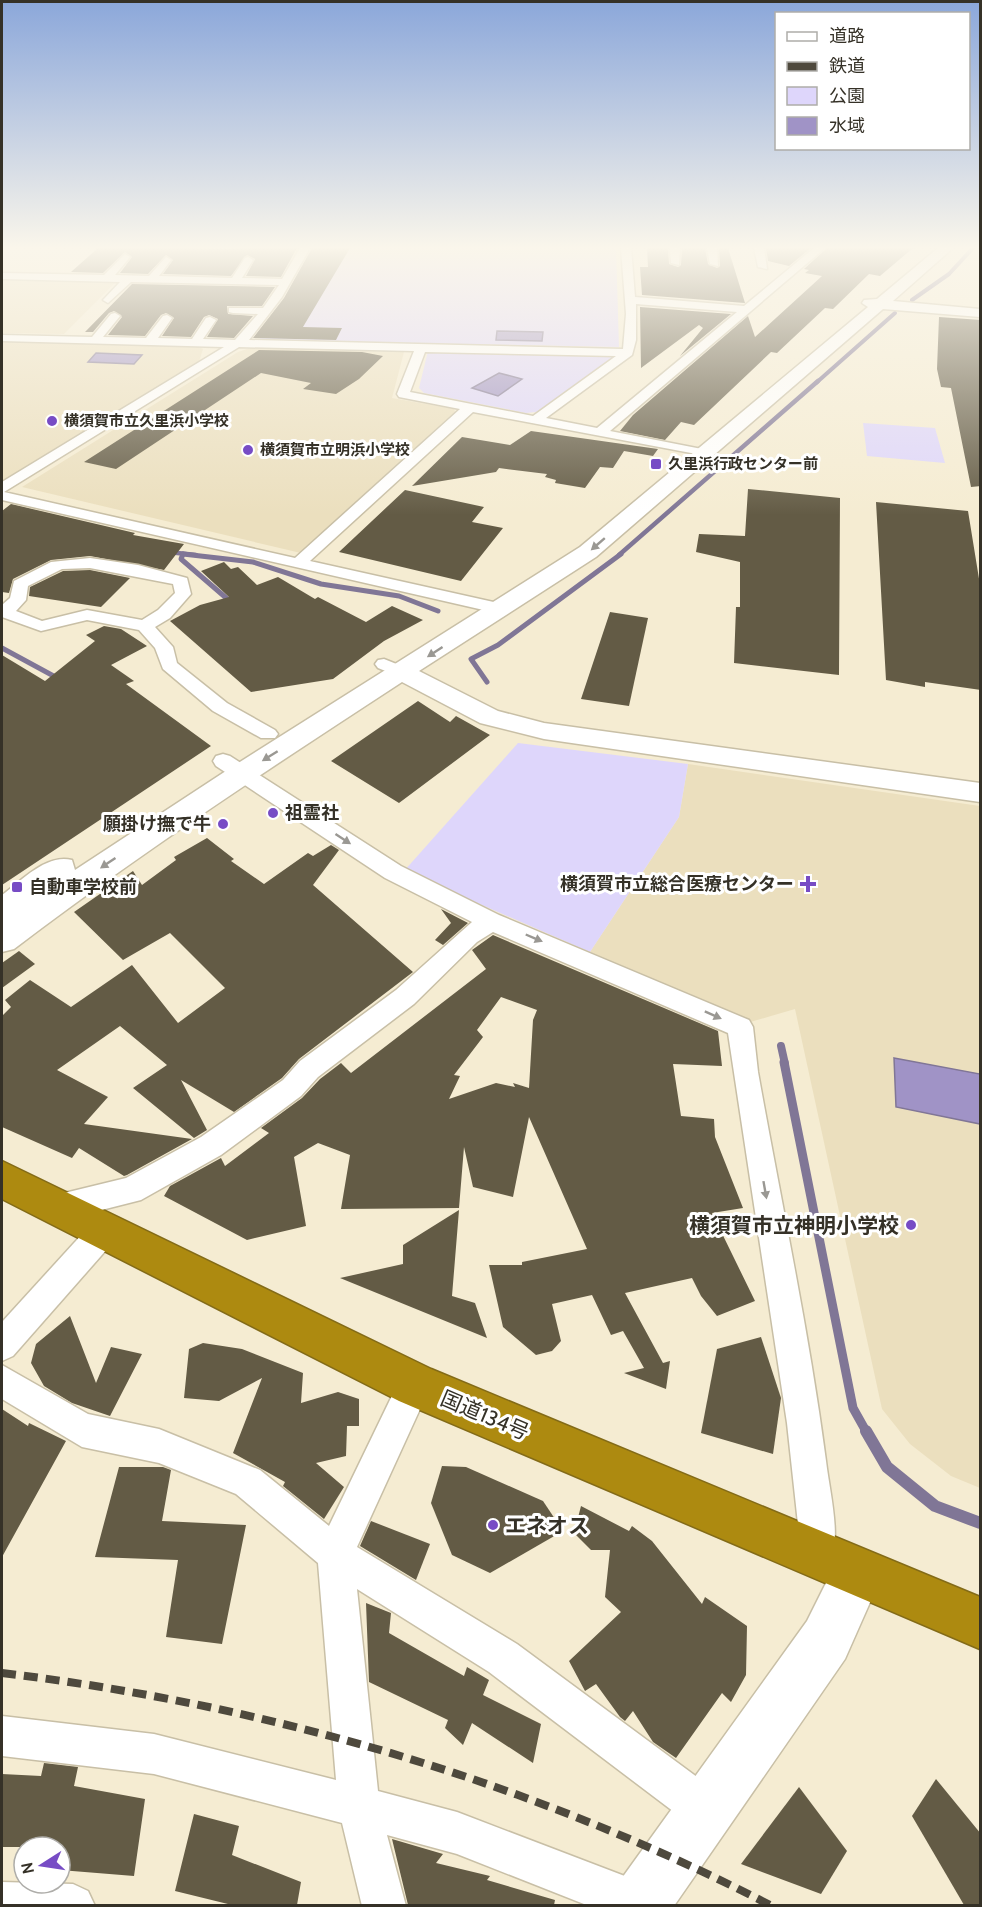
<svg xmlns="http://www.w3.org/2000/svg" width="982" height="1907" font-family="Cabin,'Noto Sans JP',sans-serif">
<rect width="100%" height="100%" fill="#f5ecd2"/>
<g fill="#ebdfbe">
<polygon points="2,278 117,281 64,334 2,333"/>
<polygon points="2,340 197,346 203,349 199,362 7,480 2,481"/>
<polygon points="253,347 404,352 392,398 454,409 455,412 301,553 22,487 238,352"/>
<polygon points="688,764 980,806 980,1488 951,1476 910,1444 882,1409 795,1009 747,1023 590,952 679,817"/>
</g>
<g fill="#ded6fb">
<polygon points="315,248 616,248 619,347 259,340"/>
<polygon points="428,351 612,354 617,357 536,412 526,413 424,393 419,388"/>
<polygon points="863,423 935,428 945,463 867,456"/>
<polygon points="518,743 688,764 679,817 590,952 404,871"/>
</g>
<g fill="#a093c6" stroke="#807696" stroke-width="1.5">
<polygon points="497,331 543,332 542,341 496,340"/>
<polygon points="96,353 142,355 134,364 88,362"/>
<polygon points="499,373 522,379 498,396 472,388"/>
<polygon points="894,1058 980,1074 980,1124 896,1107"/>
</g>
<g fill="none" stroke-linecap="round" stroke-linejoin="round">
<g stroke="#807696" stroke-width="4">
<polyline points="912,300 949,274 973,248"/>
<polyline points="816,383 895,313"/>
</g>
<g stroke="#807696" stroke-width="4.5">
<polyline points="168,552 196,555"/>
<polyline points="619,555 818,381"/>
</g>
<g stroke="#807696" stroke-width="5">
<polyline points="183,554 253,562 321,584 399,596 438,611"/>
<polyline points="183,554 181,559 232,603"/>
<polyline points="2,648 61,680"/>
<polyline points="487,682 471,659 498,645 621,554"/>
</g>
<polyline stroke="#807696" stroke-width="8" points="781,1046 785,1064"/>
<polyline stroke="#807696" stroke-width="9" points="784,1062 853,1408 867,1433"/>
<polyline stroke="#807696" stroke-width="12" points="866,1431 887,1467 935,1506 980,1523"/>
</g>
<g fill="#635b45" fill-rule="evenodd">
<polygon points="98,248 228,249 297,248 281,277 246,276 255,259 247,255 231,276 163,274 173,260 166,255 148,274 120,273 132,257 125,252 103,273 71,272"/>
<polygon points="312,248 350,248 303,327 342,328 336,340 253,338 284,298"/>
<polygon points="647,248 668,248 669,264 678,267 681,265 682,248 705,248 708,264 717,268 720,266 719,248 728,248 745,303 642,295 640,267 648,267"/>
<polygon points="766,248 811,248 789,266 768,261"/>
<polygon points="827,248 913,248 880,276 869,274 833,309 825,308 777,353 771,352 694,425 681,422 665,440 620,431 633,415 748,316 755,337 822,276 805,273 809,270 804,269"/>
<polygon points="132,284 275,287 262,306 227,306 228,314 253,316 234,338 207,337 218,319 209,315 204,317 191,337 162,336 174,318 166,313 161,315 145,336 108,335 122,317 114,311 109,313 93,332 85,332"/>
<polygon points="640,307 731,314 680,356 703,328 699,325 641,368"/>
<polygon points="939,317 981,320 981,486 971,487 951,388 941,387 937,369"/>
<polygon points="259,350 362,352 383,356 359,379 336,394 303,389 311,383 261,373 116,469 84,462"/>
<polygon points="531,431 658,449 653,456 624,451 613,468 600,467 585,488 555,483 556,480 545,477 547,474 499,468 496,472 412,486 462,437 510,445"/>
<polygon points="748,489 840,498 839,675 734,663 736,607 740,607 740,562 696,552 699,534 745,536"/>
<polygon points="405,490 484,507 472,522 503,528 461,581 339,552"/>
<polygon points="876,502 968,511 981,591 981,690 925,682 925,687 886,680"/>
<polygon points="11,504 135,533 133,535 184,544 164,570 90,556 51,560 13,579 9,593 2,592 2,511"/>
<polygon points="224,562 231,569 238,567 257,585 278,577 315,599 318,597 366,622 392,606 423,620 384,641 333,679 251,692 170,621 200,605 229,597 201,571"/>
<polygon points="90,570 130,578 101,607 29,596 30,587 63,571"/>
<polygon points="610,612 648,618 629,706 581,699"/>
<polygon points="104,626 121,629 147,646 111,665 134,681 126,684 211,746 2,885 2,655 45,681 95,641 86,635"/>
<polygon points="418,701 450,722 456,716 490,735 399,803 331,761"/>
<polygon points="207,838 234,859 231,861 264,884 308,853 313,856 331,845 339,850 313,885 413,972 299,1059 282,1078 234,1112 181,1080 207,1130 194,1138 133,1088 167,1065 120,1026 57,1070 108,1097 84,1124 192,1139 127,1175 124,1176 79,1148 72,1158 2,1127 2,1016 11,1007 5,1000 30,980 71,1007 132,965 178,1023 225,988 170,933 123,960 74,912 133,871 142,885 176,860 174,857"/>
<polygon points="441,909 468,923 443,945 435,940 451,923"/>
<path d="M493 935 718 1031 722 1066 673 1064 681 1116 714 1119 715 1137 743 1208 712 1213 755 1301 717 1316 701 1296 692 1278 625 1293 663 1363 670 1361 666 1389 624 1373 644 1368 623 1331 611 1335 592 1295 552 1304 561 1341 552 1351 536 1355 503 1327 489 1265H522V1262L587 1249 529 1117 513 1197 473 1187 464 1147 459 1208 341 1209 350 1155 318 1143 294 1157 306 1226 247 1240 164 1196 170 1186 221 1158 225 1166 269 1133 261 1128 302 1098 320 1079 341 1063 351 1073 486 969 472 950ZM501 997 537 1010 533 1020 529 1088 513 1083 515 1087 496 1083 449 1099 460 1076 454 1075 483 1037 477 1030Z"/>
<polygon points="19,951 35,964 2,988 2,963"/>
<polygon points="459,1210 452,1296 475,1303 487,1338 340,1278 403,1264 403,1245"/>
<polygon points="70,1316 96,1383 111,1347 142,1354 110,1416 72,1403 44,1386 31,1363 36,1344"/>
<polygon points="761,1337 781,1398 773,1454 701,1433 717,1349"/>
<polygon points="203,1343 242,1349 303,1373 301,1403 338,1392 359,1399 359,1426 347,1426 346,1456 316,1463 344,1487 324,1519 283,1486 285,1482 233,1453 262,1378 219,1401 184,1398 189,1349"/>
<polygon points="2,1409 28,1426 29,1423 66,1441 2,1557"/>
<polygon points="442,1466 466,1467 543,1501 563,1531 490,1573 452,1555 431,1503"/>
<polygon points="119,1467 163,1467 171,1470 162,1521 246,1525 222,1644 166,1637 178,1560 95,1557"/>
<polygon points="581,1506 629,1531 632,1526 652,1541 702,1604 705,1597 747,1626 746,1675 731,1702 722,1693 676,1758 653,1742 633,1711 625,1721 620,1717 596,1684 585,1691 569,1661 621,1612 605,1597 610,1550 591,1550 574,1533"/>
<polygon points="371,1521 430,1544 416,1580 360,1546"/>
<polygon points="366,1603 391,1613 389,1633 464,1676 467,1667 489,1680 483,1695 541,1724 533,1763 472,1723 463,1745 445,1728 448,1720 369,1682"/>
<polygon points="44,1763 78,1767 74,1786 145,1799 134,1876 60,1870 60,1847 2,1847 2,1774 41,1776"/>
<polygon points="936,1779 981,1834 981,1905 964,1905 912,1816"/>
<polygon points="799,1787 847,1851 821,1894 741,1864"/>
<polygon points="194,1814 239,1826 232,1855 301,1882 297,1905 232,1905 175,1891"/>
<polygon points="392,1839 443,1854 436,1863 490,1876 487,1880 555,1900 554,1905 408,1905"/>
</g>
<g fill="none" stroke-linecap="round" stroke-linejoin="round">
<defs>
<g id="street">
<path d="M300 248H310L282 297 249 340 623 349 626 314 621 248H631L635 297 744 306 814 248H825L610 431 707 450V456L473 412 310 561 507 605 509 609 507 613 501 614 2 500V482L224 347 2 341V335L92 337 111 314 115 313 120 316 103 337 146 338 163 316 167 315 172 318 158 338 192 339 206 318 210 317 216 320 203 339 235 340 258 314 233 313 229 312V308H263L279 285 131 282 108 303 103 300 120 282 2 279V273L104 275 125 254 130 257 115 275 149 276 166 257 171 260 159 276 232 278 245 258 248 257 253 260 242 278 282 279ZM636 304 737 312 597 428 546 418 632 355 636 340ZM239 347 414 351 397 394 399 397 460 409 295 558 4 492ZM425 352 616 356 533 416 410 392Z"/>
<polygon points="670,248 680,248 679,265 671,263"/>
<polygon points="707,248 717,248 718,266 710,264"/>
<polygon points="754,248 764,248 767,269 758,267"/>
<path d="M90 558 138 565 187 578 191 594 170 618 155 627 173 647 177 663 227 703 275 730 278 734 275 738H261L213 711 163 669 155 648 139 630 87 620 41 631 2 617V605L10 598 14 581 51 562ZM90 568 173 584 175 593 158 610 142 620 87 610 42 621 16 611 26 600 28 586 62 569Z"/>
<polygon points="384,659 409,669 412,673 403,678 378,668 375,664 378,660"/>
<path d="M223 754 230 756 401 866 499 915 749 1020 753 1027 758 1072C781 1201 809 1331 826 1461 830 1495 842 1537 829 1569L816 1574 803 1569 798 1556V1524L787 1423 728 1033 493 932 477 942 414 1004 318 1077 301 1096 221 1155 141 1200 58 1221 48 1217 43 1207 48 1197 126 1178 201 1137 283 1080 300 1061 396 990 472 922 385 878 216 766 213 761 216 756Z"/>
<polygon points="105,1216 115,1220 120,1230 115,1240 13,1356 2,1361 2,1322 95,1220"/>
<polygon points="2,1365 88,1414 159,1429 260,1470 329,1526 403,1373 415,1369 427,1373 431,1385 357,1547 517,1644 720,1794 726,1809 720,1824 705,1830 690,1824 489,1672 357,1589 378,1791 457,1812 643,1883 658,1890 665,1906 589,1906 457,1854 387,1835 406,1906 362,1906 342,1823 154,1774 2,1756 2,1716 154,1734 336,1780 318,1563 236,1494 159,1463 82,1447 2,1399"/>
<polygon points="2,1882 73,1884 88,1891 95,1906 2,1906"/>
</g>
<g id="secondary">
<path d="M938 248H953L893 301 980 309V317L883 309 596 557 419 671 498 711 544 723 980 783V802L544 739 480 723 402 682C270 768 139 854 14 949L2 952V895C21 881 47 853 72 860L75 870 232 767 580 547 868 307 862 303 864 300 877 299Z"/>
<polygon points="858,1548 876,1555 883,1573 845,1659 674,1906 608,1906 617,1885 807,1621 840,1555"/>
</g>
<polygon id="highway" points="2,1161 431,1369 980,1597 980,1649 399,1401 2,1199"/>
</defs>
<use href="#street" stroke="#c8bfa6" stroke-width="3"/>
<use href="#secondary" stroke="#c8bfa6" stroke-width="3"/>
<use href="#highway" stroke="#836b18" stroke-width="3"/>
<use href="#street" fill="#fff" fill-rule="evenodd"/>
<use href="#secondary" fill="#fff" fill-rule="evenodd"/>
<use href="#highway" fill="#ad8a10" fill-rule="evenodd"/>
<path stroke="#4e493d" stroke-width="8" stroke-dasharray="14 8" stroke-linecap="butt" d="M2 1673C269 1705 532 1782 772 1906"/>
</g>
<defs><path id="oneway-solid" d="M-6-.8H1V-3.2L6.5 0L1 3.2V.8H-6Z" transform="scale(1.5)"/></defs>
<g fill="#9a9893">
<use href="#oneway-solid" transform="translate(598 544) rotate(139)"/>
<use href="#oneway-solid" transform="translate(435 652) rotate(147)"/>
<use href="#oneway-solid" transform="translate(270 756) rotate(148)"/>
<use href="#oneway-solid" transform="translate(343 839) rotate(33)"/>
<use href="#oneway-solid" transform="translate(108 863) rotate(146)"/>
<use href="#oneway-solid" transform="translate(534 938) rotate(23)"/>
<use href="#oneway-solid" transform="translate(713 1015) rotate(24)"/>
<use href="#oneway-solid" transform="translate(765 1190) rotate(80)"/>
</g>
<linearGradient id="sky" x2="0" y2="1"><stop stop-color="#8ba7da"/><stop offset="0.48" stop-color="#faf6eb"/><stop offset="1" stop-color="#faf6eb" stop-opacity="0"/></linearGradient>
<rect width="982" height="515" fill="url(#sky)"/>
<g fill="#774cc5" stroke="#fff" stroke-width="2">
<circle cx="52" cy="421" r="6"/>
<circle cx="248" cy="450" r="6"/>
<rect x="650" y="458" width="12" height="12" rx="3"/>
<circle cx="273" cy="813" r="6"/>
<circle cx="223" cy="824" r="6"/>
<path d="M805 875h6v6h6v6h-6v6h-6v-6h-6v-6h6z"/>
<rect x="11" y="881" width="12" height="12" rx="3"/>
<circle cx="911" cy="1225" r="6"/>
<circle cx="493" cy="1525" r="6"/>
</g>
<g text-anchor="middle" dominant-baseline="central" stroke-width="6" stroke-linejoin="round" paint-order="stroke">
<g font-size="15" font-weight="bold" fill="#353127" stroke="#fff" text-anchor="start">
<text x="64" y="421">横須賀市立久里浜小学校</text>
<text x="260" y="450">横須賀市立明浜小学校</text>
<text x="668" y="464">久里浜行政センター前</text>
</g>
<g font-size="18" font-weight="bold" fill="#353127" stroke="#fff" text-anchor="start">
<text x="285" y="813">祖霊社</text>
<text x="211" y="824" text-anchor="end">願掛け撫で牛</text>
<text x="794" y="884" text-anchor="end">横須賀市立総合医療センター</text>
<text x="29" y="887">自動車学校前</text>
</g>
<g font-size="21" font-weight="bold" fill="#353127" stroke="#fff" text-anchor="end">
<text x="899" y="1225">横須賀市立神明小学校</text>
<text x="505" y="1525" text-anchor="start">エネオス</text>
</g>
<g font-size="21" fill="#353127" stroke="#fff">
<text transform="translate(485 1415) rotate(23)">国道134号</text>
</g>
</g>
<rect width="982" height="1907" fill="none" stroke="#353127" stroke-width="6"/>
<rect x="775" y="12" width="195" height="138" fill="#ffffff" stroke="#aeada9" stroke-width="1.5"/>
<rect x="787" y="32" width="30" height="9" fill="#ffffff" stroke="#aeada9" stroke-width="1.5"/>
<text x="829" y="42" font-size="18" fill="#353127">道路</text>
<rect x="787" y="62" width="30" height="9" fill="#4e493d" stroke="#aeada9" stroke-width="1.5"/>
<text x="829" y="72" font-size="18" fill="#353127">鉄道</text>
<rect x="787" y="87" width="30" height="18" fill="#ded6fb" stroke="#aeada9" stroke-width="1.5"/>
<text x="829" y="102" font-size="18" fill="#353127">公園</text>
<rect x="787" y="117" width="30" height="18" fill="#a093c6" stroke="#aeada9" stroke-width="1.5"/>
<text x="829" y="132" font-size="18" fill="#353127">水域</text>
<g transform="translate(42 1865) rotate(258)"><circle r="28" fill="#ffffff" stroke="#aeada9" stroke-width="1.5"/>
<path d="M0-4.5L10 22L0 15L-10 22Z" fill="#774cc5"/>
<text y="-9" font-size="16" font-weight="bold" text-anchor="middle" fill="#353127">N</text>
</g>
</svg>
